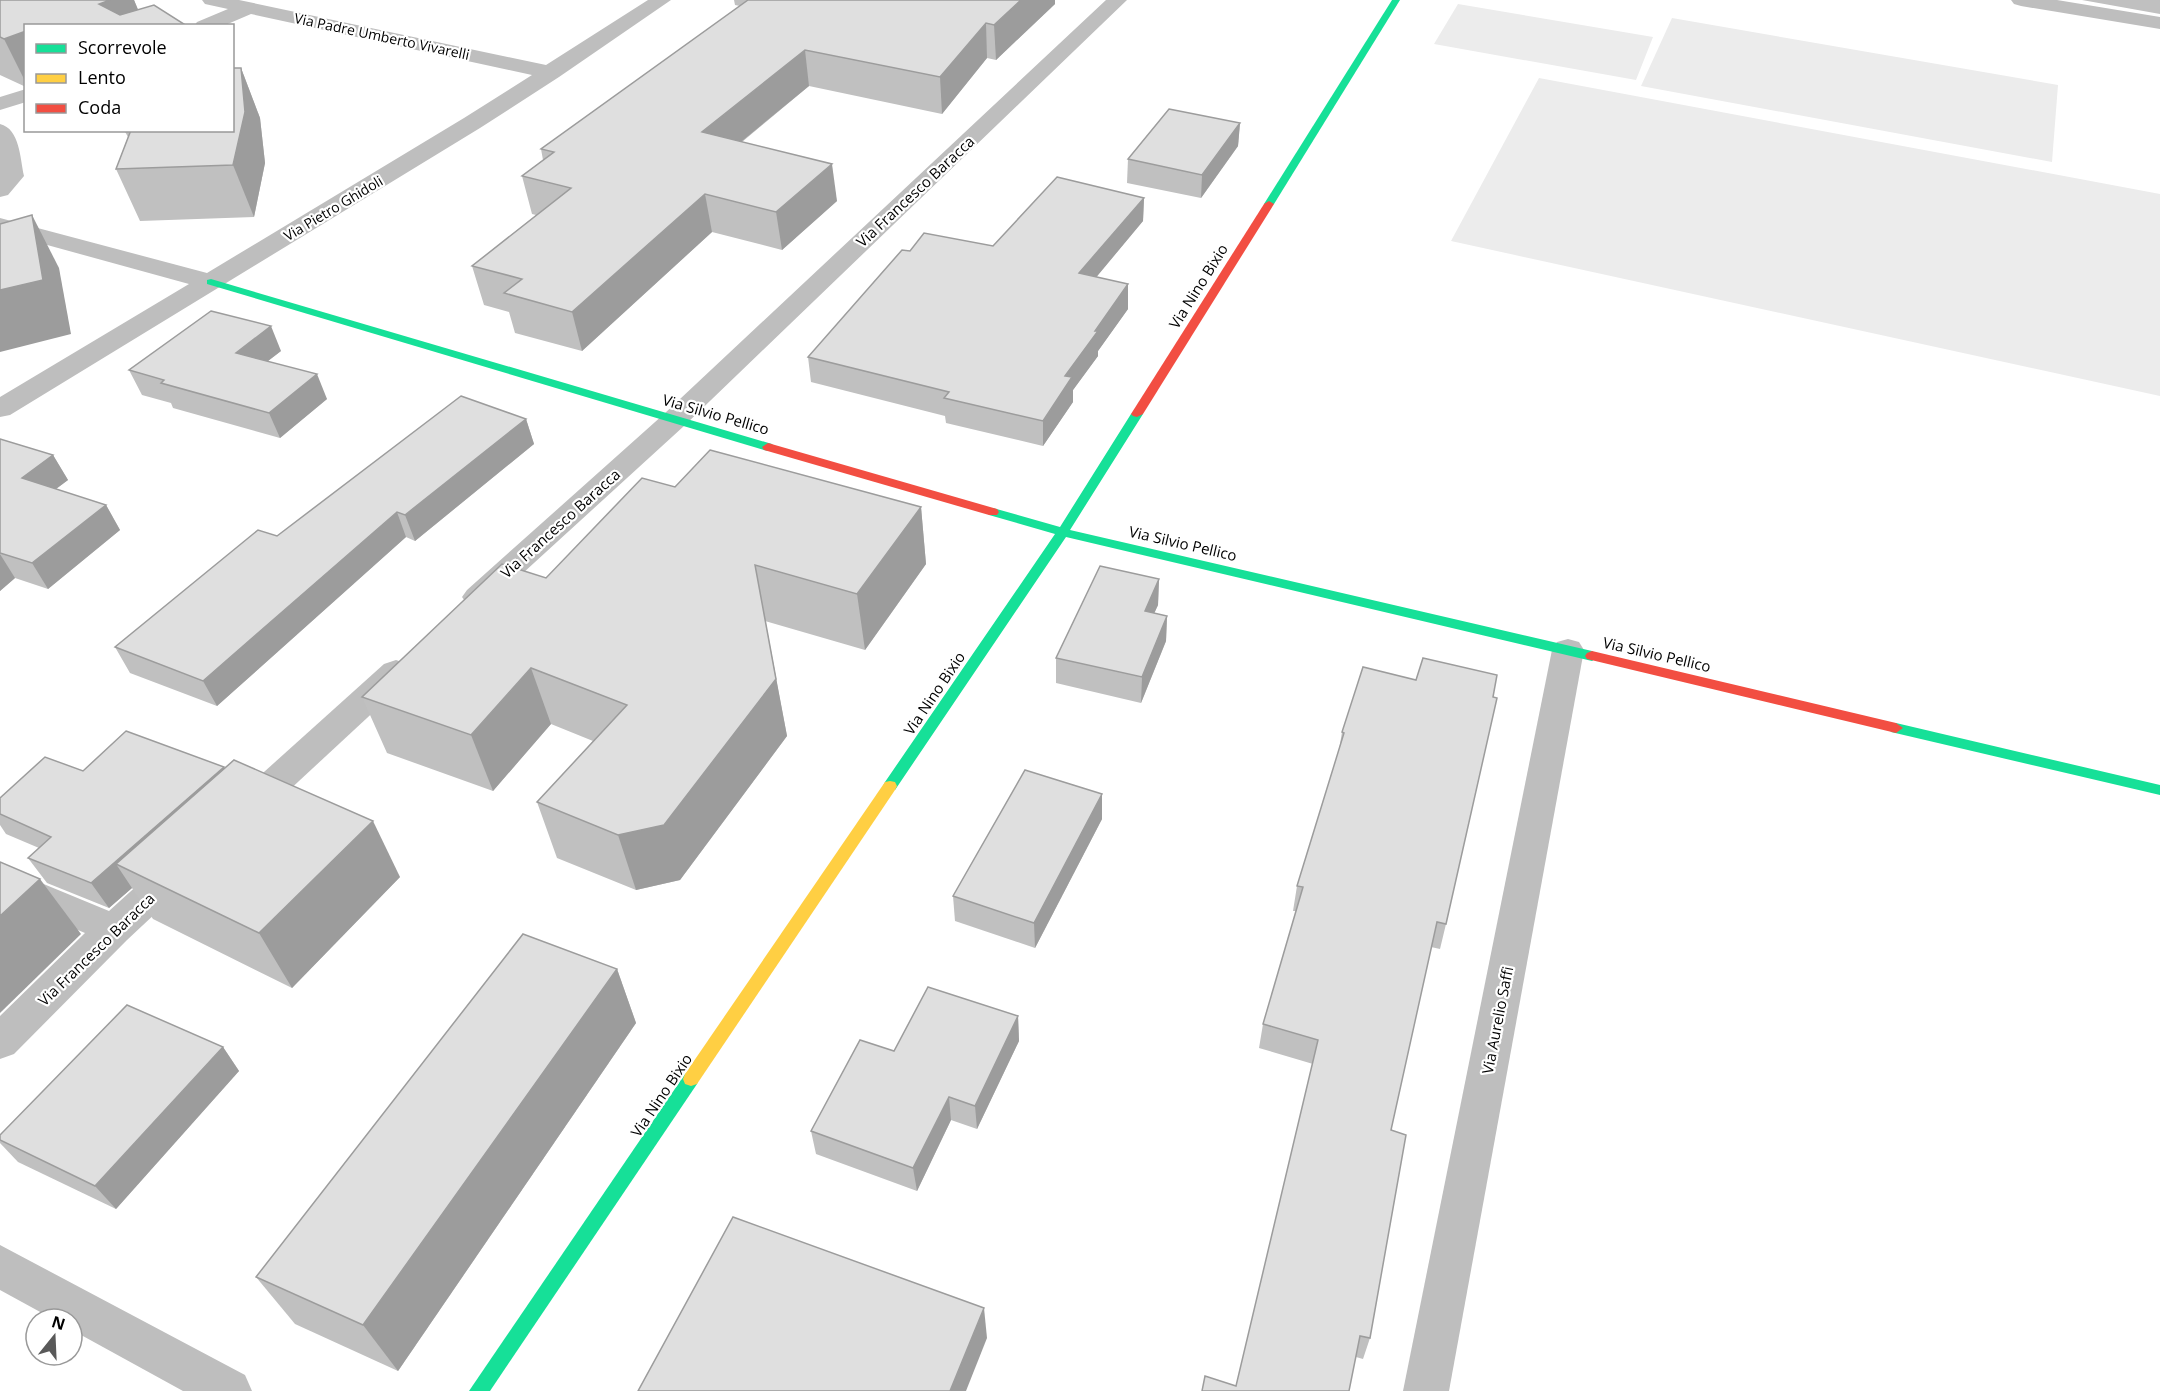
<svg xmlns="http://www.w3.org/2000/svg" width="2160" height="1391" font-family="'Open Sans',sans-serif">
<rect width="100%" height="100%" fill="#fff"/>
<g fill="#ececec">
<polygon points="1458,4 1653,37 1636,80 1434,44"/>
<polygon points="1672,18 2058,85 2052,162 1641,86"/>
<polygon points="1539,78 2160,194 2160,396 1451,241"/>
</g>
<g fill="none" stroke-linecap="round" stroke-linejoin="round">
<g fill="#bebebe" fill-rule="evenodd">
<polygon points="202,0 239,0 546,65 648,0 671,0 559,77 480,128 10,415 0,417 0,397 189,284 0,232 0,218 207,273 464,118 532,75 251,14 223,26 194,26 197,22 228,9 205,4"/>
<polygon points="1106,0 1127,0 684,426 489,604 478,608 467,604 462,597 467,590 664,414"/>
<polygon points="2011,0 2057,0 2160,17 2160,29 2021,6 2014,4"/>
<polygon points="26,89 26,102 0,110 0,97"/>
<path d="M0 124C20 129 20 158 24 176L8 195 0 197Z"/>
<polygon points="1568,639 1579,642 1584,650 1449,1391 1403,1391 1552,650 1557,642"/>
<polygon points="396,660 408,664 412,672 408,680 258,819 246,823 234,819 228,809 234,799 384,664"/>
<polygon points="176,858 189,862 194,872 189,882 127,940 14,1054 0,1059 0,1016 85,933 0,897 0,866 109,911 163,862"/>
<polygon points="0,1245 245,1375 252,1391 183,1391 72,1330 72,1319 53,1319 0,1290"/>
</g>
<g fill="#16e098" fill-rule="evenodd">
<polygon points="1392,0 1400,0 1274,204 1266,206 1264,204"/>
<polygon points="211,279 772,444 774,447 768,451 764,450 207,284 207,280"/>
<polygon points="1137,411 1143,414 1070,530 1592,651 1599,656 1592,661 1066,537 895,790 885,790 883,786 885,782 1055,534 989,515 987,512 989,509 993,508 1060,527 1131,414"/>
<polygon points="1896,723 2160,785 2160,795 1891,732 1889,728"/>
<polygon points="691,1072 697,1074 699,1079 697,1084 490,1391 469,1391 685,1074"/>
</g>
<polygon fill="#ffcf43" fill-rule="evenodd" points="890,781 895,782 897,786 895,790 697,1084 691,1086 685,1084 683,1079 685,1074 885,782"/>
<g fill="#f24e42" fill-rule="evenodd">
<polygon points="1269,201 1274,204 1143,414 1137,417 1133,416 1131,414 1264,204"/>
<polygon points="768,443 997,509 999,512 997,515 989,515 764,450 762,447"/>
<polygon points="1592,651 1896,723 1903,728 1896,733 1587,659 1585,656 1587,653"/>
</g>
</g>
<g fill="#c0c0c0">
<polygon points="0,0 134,0 138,10 26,26 26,87 0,75"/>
<polygon points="734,0 1055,0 1055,4 996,60 987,58 942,114 809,86 742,142 837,201 782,250 712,232 582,351 515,333 509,312 484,305 472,266 536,215 532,214 522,176 543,160 541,149 740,6 735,5"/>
<polygon points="2082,0 2160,0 2160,14"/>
<polygon points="241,68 260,118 265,163 254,217 140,221 116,169 128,137 124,130 232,130"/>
<polygon points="1240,123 1238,146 1201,198 1127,183 1128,159"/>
<polygon points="1144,198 1143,221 1096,277 1128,309 1098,351 1098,356 1073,390 1073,402 1043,446 946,423 945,416 811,382 808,357 910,251 993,246"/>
<polygon points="281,351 268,361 327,399 280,438 173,408 171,403 142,395 129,370"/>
<polygon points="526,419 534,444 415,541 406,537 217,706 130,673 115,647 277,536"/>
<polygon points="0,439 53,455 68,480 56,489 106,505 120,530 48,589 15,578 0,591"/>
<polygon points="675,487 921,507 926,564 865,650 765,621 787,736 680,880 636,890 557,858 537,802 593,741 551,724 493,791 387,753 362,697 546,578"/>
<polygon points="1159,579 1158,605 1154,613 1167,616 1166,641 1141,703 1056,683 1056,658"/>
<polygon points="1363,667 1446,924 1440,949 1431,947 1391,1130 1370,1338 1363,1359 1356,1357 1236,1386 1313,1064 1259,1048 1263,1024 1296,911 1293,911 1297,886 1339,750 1342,732"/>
<polygon points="224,768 400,877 292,988 153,919 132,888 109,908 47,883 28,858 39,848 6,834 0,825 0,798 83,771"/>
<polygon points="1102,794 1102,819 1035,948 955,921 953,896"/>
<polygon points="617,969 636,1023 398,1371 295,1324 256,1277"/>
<polygon points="1018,1016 1019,1041 977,1129 951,1120 917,1191 816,1154 811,1131 894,1051"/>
<polygon points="223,1047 239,1071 116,1209 18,1162 0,1143 0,1135"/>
</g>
<g fill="#9c9c9c">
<polygon points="110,0 134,0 145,26 108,26 99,4"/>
<polygon points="1021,0 1055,0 1055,4 996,60 994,25"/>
<polygon points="986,23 987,58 942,114 940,77"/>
<polygon points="26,31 26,83 4,39"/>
<polygon points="805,50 809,86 708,169 702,132"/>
<polygon points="241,68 260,118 265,163 254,217 233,165"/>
<polygon points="1240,123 1238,146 1201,198 1202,175"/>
<polygon points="832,164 837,201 782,250 776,212"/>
<polygon points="705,194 712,232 582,351 572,312"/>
<polygon points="1144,198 1143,221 1079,298 1079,273"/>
<polygon points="32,215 59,268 71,334 0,352 0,290"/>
<polygon points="1128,284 1128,309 1098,351 1098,356 1073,390 1073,402 1043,446 1043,421 1065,376 1095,331"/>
<polygon points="271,326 281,351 247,377 236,353"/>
<polygon points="317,374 327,399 280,438 269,413"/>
<polygon points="526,419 534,444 415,541 405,515"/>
<polygon points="53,455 68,480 37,503 22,478"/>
<polygon points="106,505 120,530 48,589 32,563"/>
<polygon points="921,507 926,564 865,650 857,594"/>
<polygon points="397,512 406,537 217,706 203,681"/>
<polygon points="0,554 15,578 0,591"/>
<polygon points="755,565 787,736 680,880 636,890 618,835"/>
<polygon points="1159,579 1158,605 1144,636 1145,611"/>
<polygon points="1167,616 1166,641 1141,703 1142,677"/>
<polygon points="531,668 551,724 493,791 471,735"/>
<polygon points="224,767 238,792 116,864 132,888 109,908 91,883"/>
<polygon points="1102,794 1102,819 1035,948 1034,923"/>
<polygon points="373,821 400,877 292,988 259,933"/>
<polygon points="40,879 81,934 0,1013 0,916"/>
<polygon points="617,969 636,1023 398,1371 363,1325"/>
<polygon points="1018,1016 1019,1041 977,1129 975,1106"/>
<polygon points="223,1047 239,1071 116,1209 95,1186"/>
<polygon points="949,1097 951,1120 917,1191 913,1168"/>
<polygon points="984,1308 987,1338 966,1391 950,1391"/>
</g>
<g fill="#dfdfdf" stroke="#9c9c9c" stroke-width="1.5">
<polygon points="0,0 110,0 99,4 120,15 154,5 187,26 26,26 26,31 4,39 0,37"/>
<polygon points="748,0 1021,0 994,25 986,23 940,77 805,50 702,132 832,164 776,212 705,194 572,312 504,293 522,279 472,266 571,188 522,176 554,152 541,149"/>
<polygon points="232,68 241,68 245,112 233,165 116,169 131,130 232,130"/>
<polygon points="1169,109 1240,123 1202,175 1128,159"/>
<polygon points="1057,177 1144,198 1079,273 1128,284 1095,331 1098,331 1065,376 1072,377 1043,421 944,398 949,392 808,357 902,250 910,251 924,233 993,246"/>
<polygon points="32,215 43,280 0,290 0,224"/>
<polygon points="211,311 271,326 236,353 317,374 269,413 161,383 164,380 129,370"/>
<polygon points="461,396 526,419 405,515 397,512 203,681 115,647 258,530 277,536"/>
<polygon points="0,439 53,455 22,478 106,505 32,563 0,553"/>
<polygon points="710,450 921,507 857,594 755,565 776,679 664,825 618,835 537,802 627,705 531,668 471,735 362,697 502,564 546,578 642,478 675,487"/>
<polygon points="1100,566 1159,579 1145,611 1167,616 1142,677 1056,658"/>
<polygon points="1423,658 1497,675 1493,697 1497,698 1446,924 1437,922 1391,1130 1406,1135 1370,1338 1360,1336 1349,1391 1202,1391 1205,1376 1236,1386 1318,1040 1263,1024 1303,887 1297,886 1344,733 1342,732 1363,667 1416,680"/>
<polygon points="126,731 224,767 91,883 28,858 51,837 0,814 0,798 45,757 83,771"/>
<polygon points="234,760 373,821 259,933 116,864"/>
<polygon points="1025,770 1102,794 1034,923 953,896"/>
<polygon points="0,862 40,879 0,916"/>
<polygon points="523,934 617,969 363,1325 256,1277"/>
<polygon points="928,987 1018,1016 975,1106 949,1097 913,1168 811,1131 860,1040 894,1051"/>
<polygon points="127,1005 223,1047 95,1186 0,1140 0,1135"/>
<polygon points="733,1217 984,1308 950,1391 638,1391"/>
</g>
<g text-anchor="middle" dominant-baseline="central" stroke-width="4.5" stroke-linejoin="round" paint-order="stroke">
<g font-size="14" fill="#000" stroke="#fff">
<text transform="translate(382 36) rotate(12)">Via Padre Umberto Vivarelli</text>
<text transform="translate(333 208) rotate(-31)">Via Pietro Ghidoli</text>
</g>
<g font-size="15" fill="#000" stroke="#fff">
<text transform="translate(915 191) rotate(-43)">Via Francesco Baracca</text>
<text transform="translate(1198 286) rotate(-58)">Via Nino Bixio</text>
<text transform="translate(716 414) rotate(16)">Via Silvio Pellico</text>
<text transform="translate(560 523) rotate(-42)">Via Francesco Baracca</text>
<text transform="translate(1183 543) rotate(13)">Via Silvio Pellico</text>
<text transform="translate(1657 654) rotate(13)">Via Silvio Pellico</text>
<text transform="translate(934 693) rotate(-56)">Via Nino Bixio</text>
<text transform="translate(96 949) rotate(-44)">Via Francesco Baracca</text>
<text transform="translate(1497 1020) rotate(-79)">Via Aurelio Saffi</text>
<text transform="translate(661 1095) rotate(-56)">Via Nino Bixio</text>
</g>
</g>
<rect x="24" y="24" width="210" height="108" fill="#ffffff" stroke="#999999" stroke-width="1.5"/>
<rect x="36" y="44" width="30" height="9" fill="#16e098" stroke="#999999" stroke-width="1.5"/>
<text x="78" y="54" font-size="18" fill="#000000">Scorrevole</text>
<rect x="36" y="74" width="30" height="9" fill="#ffcf43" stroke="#999999" stroke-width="1.5"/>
<text x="78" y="84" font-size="18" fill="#000000">Lento</text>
<rect x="36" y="104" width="30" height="9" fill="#f24e42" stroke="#999999" stroke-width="1.5"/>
<text x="78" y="114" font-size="18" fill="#000000">Coda</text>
<g transform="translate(54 1337) rotate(18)"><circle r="28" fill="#ffffff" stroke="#999999" stroke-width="1.5"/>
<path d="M0-4.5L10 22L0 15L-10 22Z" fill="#595959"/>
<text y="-9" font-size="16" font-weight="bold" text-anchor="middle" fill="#000000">N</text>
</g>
</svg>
